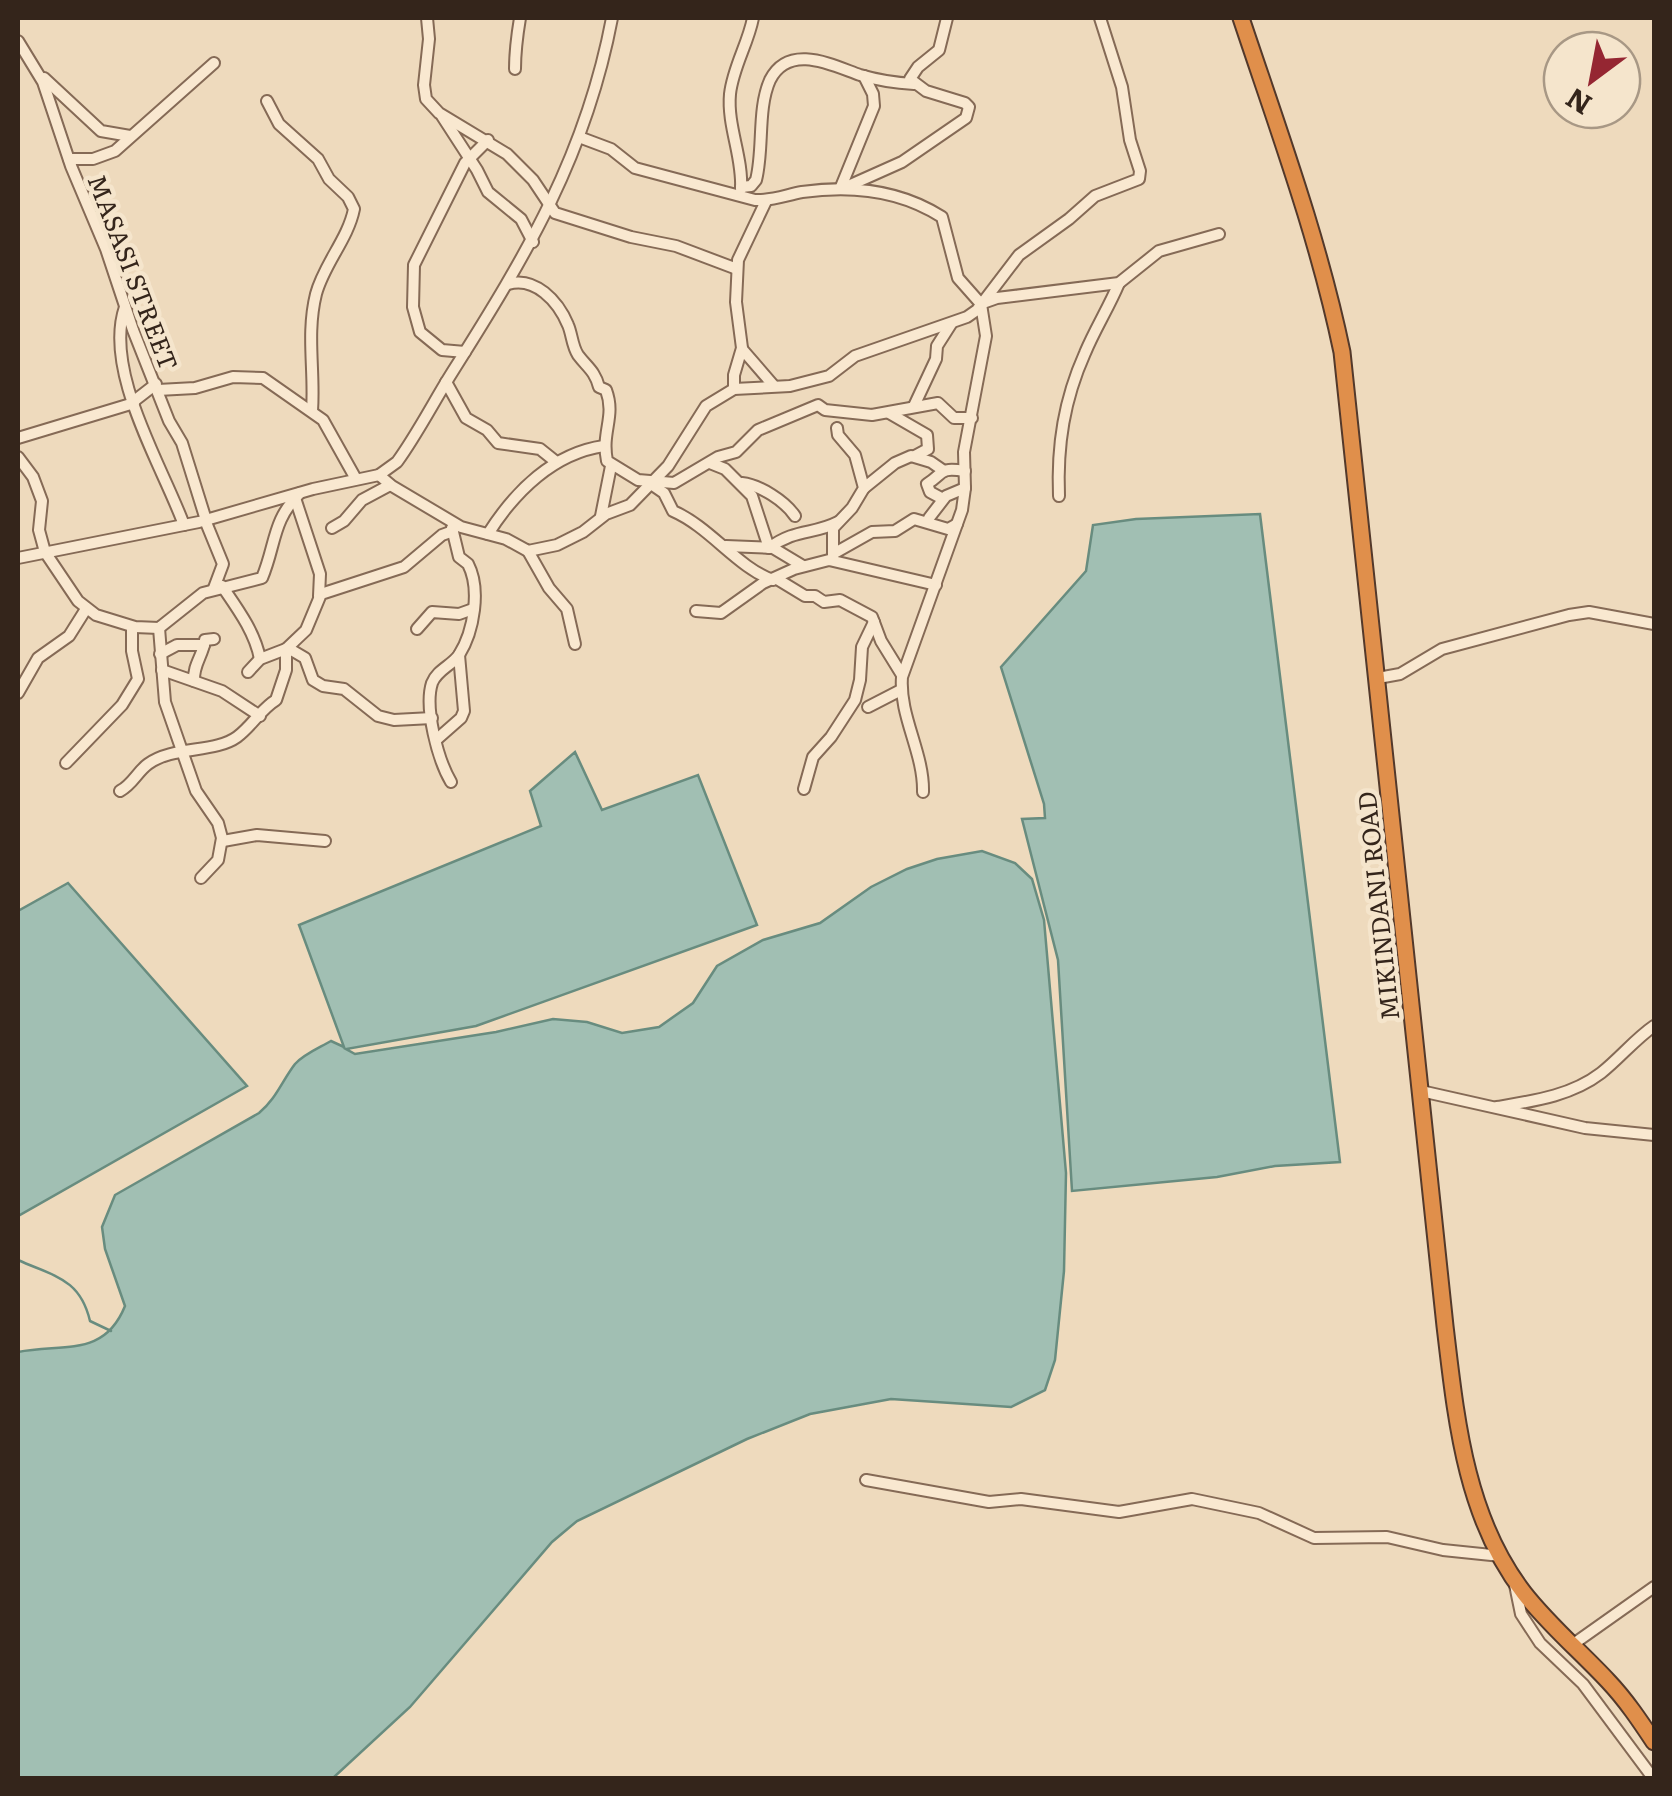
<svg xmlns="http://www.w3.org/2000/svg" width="1672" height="1796" font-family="Literata,serif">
<rect width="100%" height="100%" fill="#eedabd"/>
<g fill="#a1bfb3" stroke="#688c7f" stroke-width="2.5">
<polygon points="1260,514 1340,1162 1275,1166 1217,1177 1072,1191 1058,960 1022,819 1045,818 1044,804 1001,667 1086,571 1093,525 1136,519"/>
<path d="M575 752 602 810 698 775 757 925 476 1026 346 1049 355 1054 496 1032 553 1019 587 1022 622 1033 659 1027 693 1003 717 966 763 940 820 923 871 887 907 869 937 859 982 851 1015 863 1032 879 1044 920 1066 1173 1064 1271 1055 1360 1045 1390 1011 1407 891 1399 810 1414 747 1439 577 1521 552 1542 410 1707 333 1778H18V1352C63 1343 104 1358 125 1306L105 1249 102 1227 115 1195 259 1113C276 1099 282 1081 295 1064 304 1054 319 1048 331 1041L344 1047 299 925 541 826 530 791Z"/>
<polygon points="68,883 247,1086 18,1216 18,911"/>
</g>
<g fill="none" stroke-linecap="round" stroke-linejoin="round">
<path stroke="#688c7f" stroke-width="2.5" d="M18 1260C53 1276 80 1278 90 1321L111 1331"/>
<defs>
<g id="minor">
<polyline points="427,18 429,39 424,85 426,99 439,113 507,154 533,180 555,213 631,237 676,246 737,269"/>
<polyline points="18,41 43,82 71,166 106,249 133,330 169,421 182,443 206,520"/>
<path d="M515 69C515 51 517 36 520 18"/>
<polyline points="44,78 101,131 130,136"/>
<path d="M267 101 279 124 318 159 329 179 348 197 354 209C348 239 324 264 316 294 306 334 315 372 312 411"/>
<polyline points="442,116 477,170 488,192 521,219 533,242"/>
<path d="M579 137 611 149 635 168 755 200C772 201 786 195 802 192 851 185 900 190 942 217L958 278 981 304 986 336 964 452 965 488 962 510 902 677C899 716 924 753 923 792"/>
<polyline points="69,159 93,159 115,151 214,63"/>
<path d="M741 187 751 186 756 180C764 149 757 109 770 80 789 42 834 66 860 75 877 80 896 83 914 84"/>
<polyline points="841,187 874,106 873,94 864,76"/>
<polyline points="846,187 902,162 966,118 969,107 965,103 926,91 910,79 918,67 939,50 947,18"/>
<path d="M741 189C743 157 727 126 730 94 733 67 748 44 753 18"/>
<path d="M508 284C535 276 558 301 568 325 572 334 572 346 578 355 587 367 595 371 599 387L606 390C616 417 601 431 607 461L638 480 674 483 718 457 736 452 758 430 818 405 825 410 872 415 938 403 954 418H972"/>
<polyline points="983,303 997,298 1119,283 1159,251 1219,234"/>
<path d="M125 307C103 371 162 465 184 525"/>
<polyline points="742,349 774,386"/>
<polyline points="465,352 442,350 420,332 413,307 414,265 465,163 488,140"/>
<polyline points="446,382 466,418 487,430 498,443 540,449 555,461"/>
<polyline points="734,389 734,375 742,348 736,302 738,260 766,201"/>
<polyline points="158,390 195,388 233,377 263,378 323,420 356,479"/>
<polyline points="134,401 156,384"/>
<polyline points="914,406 936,359 937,346 951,324"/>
<polyline points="889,413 927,435 928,449 915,456"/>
<polyline points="18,438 134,403"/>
<path d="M18 457 33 477 42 501 39 530 45 552 78 601 96 615 135 627 159 628 203 593 262 578C276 545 272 520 300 493"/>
<path d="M710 463 725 469 752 496 769 548C796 528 813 535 838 522"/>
<polyline points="379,475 392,486 461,527 506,539 528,551 557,545 583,532 606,514 630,505 668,466 706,406 734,389 790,386 829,376 855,356 967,317 977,310 1019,255 1069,219 1095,196 1139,179 1140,171 1130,140 1122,87 1100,18"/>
<path d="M742 483C760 485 785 501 795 516"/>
<path d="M651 484 664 493 673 511C710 527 738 568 773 580"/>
<polyline points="864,488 895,463 911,456 931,462 944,471"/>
<path d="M1059 496C1057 445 1064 400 1085 353 1095 329 1109 307 1119 283"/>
<polyline points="295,498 320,574 319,596"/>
<path d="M943 499 930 492 927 484C945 473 938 467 965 471"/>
<polyline points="601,516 611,466"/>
<polyline points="929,518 946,496 965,488"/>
<polyline points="205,520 223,564 214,588"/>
<polyline points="332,528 344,521 362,500 390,485"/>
<path d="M488 534C515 491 554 453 604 446"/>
<polyline points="726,546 773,548 803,566"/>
<polyline points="528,551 549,588 567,609 575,644"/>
<polyline points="833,554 872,532 895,531 914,519 948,529 957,524"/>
<path d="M18 558 199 522 313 489 379 475 397 462C418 433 434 401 453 371 527 254 586 155 612 18"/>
<polyline points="833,560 833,528 852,508 864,488 855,455 838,435 837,428"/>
<polyline points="777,579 805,596 815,596 824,602 840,600 872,617 881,641 902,675"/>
<path d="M222 586C237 608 255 632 260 659"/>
<polyline points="696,611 721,613 763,583 794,569 829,560 936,585"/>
<polyline points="159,628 165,702 196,791 218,823 222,838 218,860 201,878"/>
<polyline points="417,629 432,612 459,614 473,609"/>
<polyline points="288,648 305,658 313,680 323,686 344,689 378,716 394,720 432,718"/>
<polyline points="160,654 177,645 204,645"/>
<polyline points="162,670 222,691 260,716"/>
<polyline points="248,672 260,659 286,649"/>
<polyline points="1378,678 1400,674 1442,649 1569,615 1589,612 1654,624"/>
<path d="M194 681C193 664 203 656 205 640L214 639"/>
<polyline points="18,693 38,658 69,636 86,609"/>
<polyline points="868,707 901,690"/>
<polyline points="436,740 461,718 464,711 459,655"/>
<polyline points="66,763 122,705 138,679 132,651 132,627"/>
<path d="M451 782C438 760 424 708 432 683 437 670 451 666 459 655 474 631 481 589 468 564L459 557 452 528"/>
<polyline points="804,789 813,757 831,737 855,700 860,680 862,647 874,622"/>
<path d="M120 791C133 784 137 772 148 764 172 746 215 753 237 737 252 726 261 709 276 700L286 670V649L306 630 321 594 404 567 442 535 453 531"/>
<polyline points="223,841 257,835 325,841"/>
<polyline points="1421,1091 1585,1128 1654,1135"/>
<path d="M1497 1107C1533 1101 1571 1096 1601 1073 1620 1058 1635 1039 1654 1026"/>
<polyline points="866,1480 989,1502 1021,1499 1119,1512 1192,1499 1259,1513 1314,1538 1387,1537 1443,1550 1501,1556"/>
<polyline points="1515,1585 1521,1614 1540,1643 1583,1684 1653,1778"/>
<polyline points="1572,1645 1654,1587"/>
</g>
<path id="highway" d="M1241 18C1278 129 1318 237 1342 352L1445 1326C1456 1418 1465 1517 1524 1593 1549 1625 1581 1652 1608 1681 1626 1700 1640 1721 1654 1742"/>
</defs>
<use href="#minor" stroke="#856a56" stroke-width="14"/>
<use href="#highway" stroke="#53392b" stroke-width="19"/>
<use href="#minor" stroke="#f9e8d0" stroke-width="10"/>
<use href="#highway" stroke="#e08f4b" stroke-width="15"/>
</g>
<g text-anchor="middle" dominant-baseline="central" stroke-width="9" stroke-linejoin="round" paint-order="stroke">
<g font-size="25" fill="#34251b" stroke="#f5e5cc">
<text transform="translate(134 272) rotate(69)">MASASI STREET</text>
<text transform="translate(1377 906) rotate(-96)">MIKINDANI ROAD</text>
</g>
</g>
<rect width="1672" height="1796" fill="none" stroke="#34251b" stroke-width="40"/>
<g transform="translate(1592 80) rotate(212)"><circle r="48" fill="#f5e5cc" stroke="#a89885" stroke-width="2.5"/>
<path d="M0-8L18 38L0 25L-18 38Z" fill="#952632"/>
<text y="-15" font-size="28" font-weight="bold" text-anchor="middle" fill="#34251b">N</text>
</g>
</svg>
